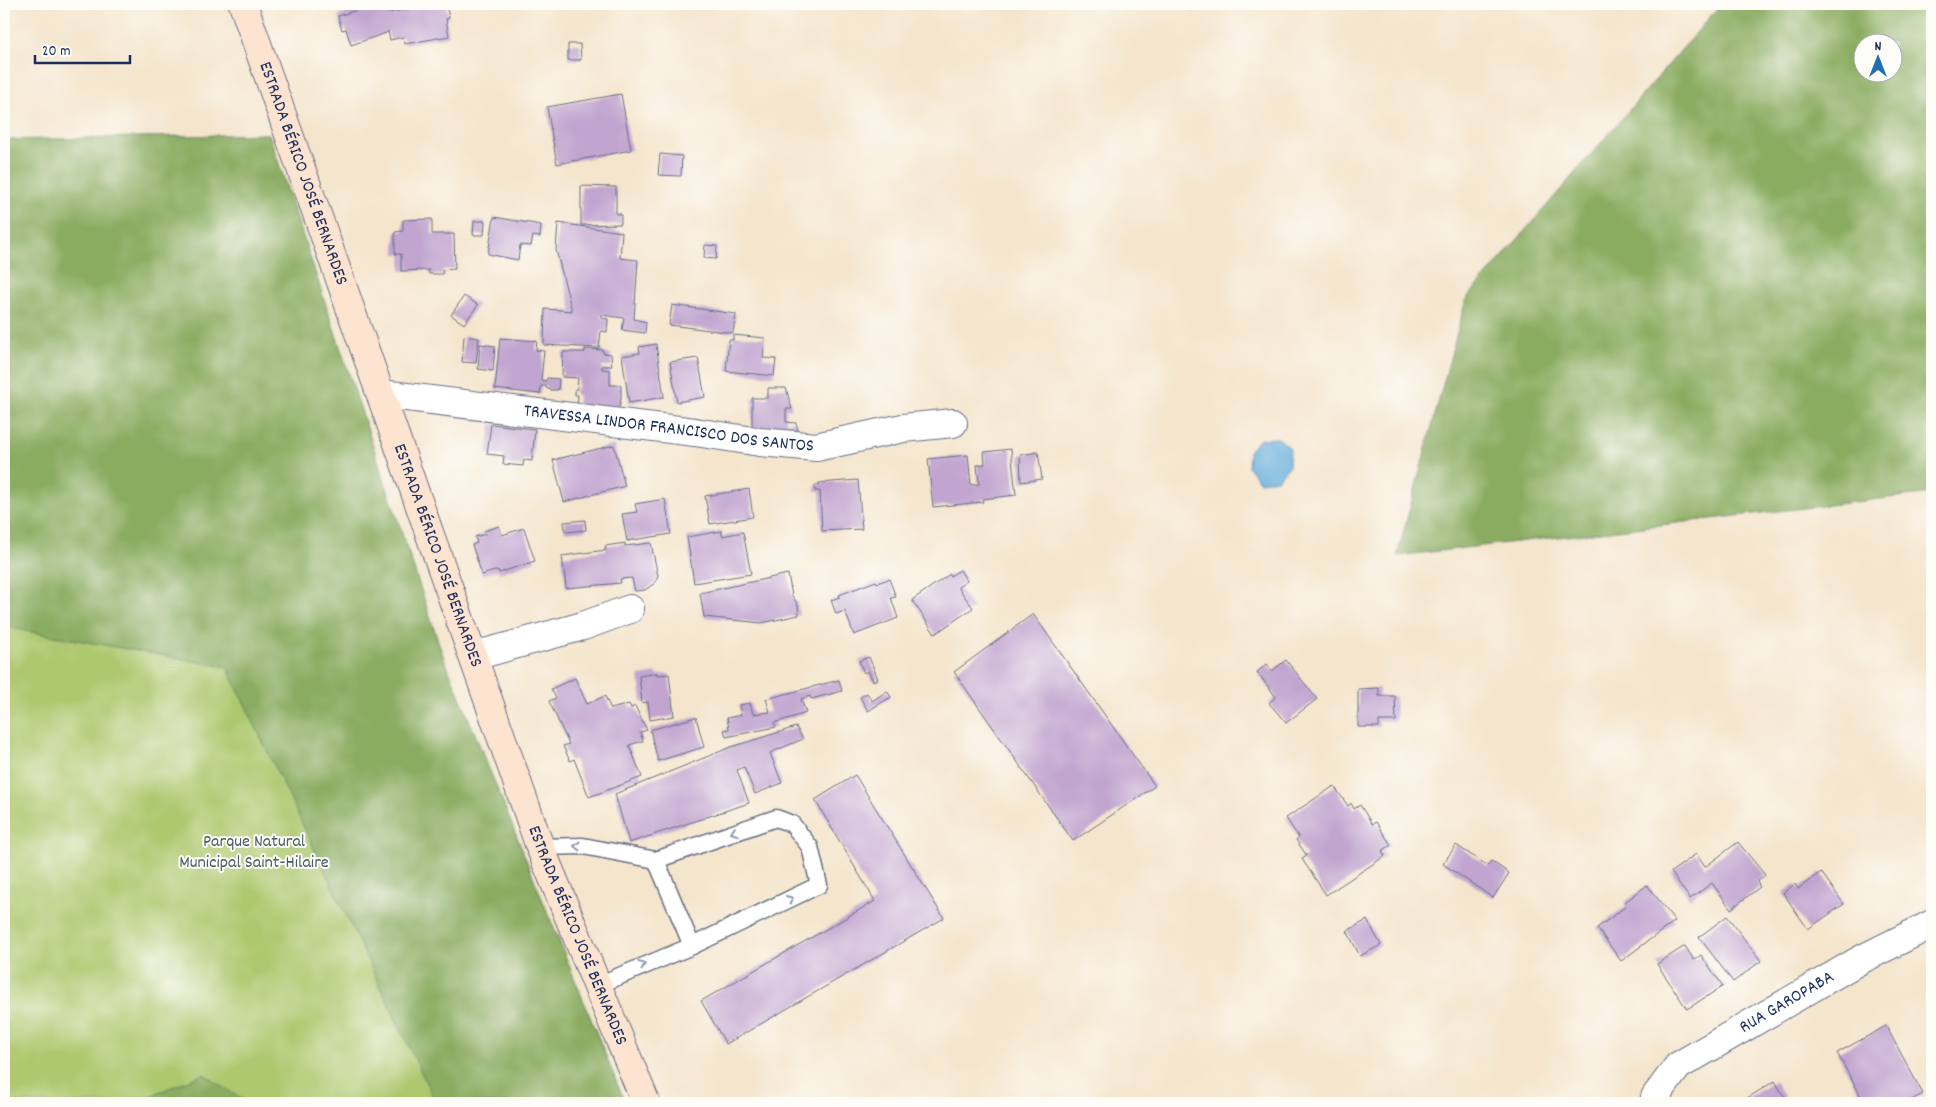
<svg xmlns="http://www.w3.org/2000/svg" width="1936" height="1107" font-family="Dekko,sans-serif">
<rect width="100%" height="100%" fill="#fdfcf7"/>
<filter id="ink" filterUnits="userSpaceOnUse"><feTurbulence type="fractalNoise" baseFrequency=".02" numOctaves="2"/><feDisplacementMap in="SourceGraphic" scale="10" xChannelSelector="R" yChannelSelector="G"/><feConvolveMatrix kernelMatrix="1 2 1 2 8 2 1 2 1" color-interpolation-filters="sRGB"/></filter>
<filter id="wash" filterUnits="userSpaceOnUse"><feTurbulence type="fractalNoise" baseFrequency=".0096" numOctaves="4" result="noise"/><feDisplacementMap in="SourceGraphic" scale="20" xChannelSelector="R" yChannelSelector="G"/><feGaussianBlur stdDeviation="1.12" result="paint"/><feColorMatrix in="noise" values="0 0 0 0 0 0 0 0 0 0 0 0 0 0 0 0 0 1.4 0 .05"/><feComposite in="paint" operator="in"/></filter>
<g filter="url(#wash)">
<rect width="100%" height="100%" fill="#f4e5cc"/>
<polygon fill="#adc86e" stroke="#647c66" points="269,134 442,653 625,1103 4,1103 4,141"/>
<g fill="#8aac61" stroke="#526e60" fill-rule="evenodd">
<path d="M1721 4H1932V493L1397 556 1466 299ZM1864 42H1894V72H1864Z"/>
<polygon points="269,134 442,653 625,1103 436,1103 227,667 4,627 4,140"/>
<polygon points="204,1074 247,1103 132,1103"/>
</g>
<polygon fill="#64addb" stroke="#406e9c" points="1278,438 1290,448 1289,466 1278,479 1260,482 1248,467 1249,451 1260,439"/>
<g id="blocks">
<g fill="#c1a5d0">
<polygon points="320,4 334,4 322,8"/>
<polygon points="376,4 376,5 384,4 387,13 434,4 446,4 449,18 446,19 449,36 405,44 403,37 390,40 388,31 386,33 351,45 346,29 342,30 338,16"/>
<polygon points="568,44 580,44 581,60 568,60"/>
<polygon points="621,94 631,150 557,164 547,107"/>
<polygon points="660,154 682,156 681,176 658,175"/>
<polygon points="581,186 616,187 616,214 621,214 621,224 581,225"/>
<polygon points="494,217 541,225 540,237 533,236 531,246 520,245 518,260 488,254"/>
<polygon points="432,219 432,234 454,234 455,269 442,270 443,274 429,274 429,270 401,271 401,254 395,254 395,232 403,231 403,220"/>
<polygon points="474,221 485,221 484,235 473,235"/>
<polygon points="558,223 622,232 620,258 638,260 634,319 646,322 645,333 622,330 624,318 601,315 601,318 608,319 607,332 601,331 599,348 544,345 545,309 572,311 556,250"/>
<polygon points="705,245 717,246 716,259 704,258"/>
<polygon points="464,296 478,305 464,324 451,315"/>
<polygon points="672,305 736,314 733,333 669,325"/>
<polygon points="733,335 765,338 763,358 776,359 774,376 726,371 729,340 733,340"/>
<polygon points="464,336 479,338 476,363 462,362"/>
<polygon points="500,338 537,341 536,350 544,351 541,380 546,381 547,378 559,379 558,390 551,390 546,388 546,386 541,386 540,394 495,389"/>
<polygon points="480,344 495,346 493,371 478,369"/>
<polygon points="656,344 664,397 629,403 622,356 640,353 639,347"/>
<polygon points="585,349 603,350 603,353 611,354 612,366 602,366 602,369 610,370 610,385 621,385 621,398 618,412 577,406 578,395 575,395 575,389 577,389 578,378 562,377 563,352 585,352"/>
<polygon points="698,358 705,397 677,402 670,362"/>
<polygon points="768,388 786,388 792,409 786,409 786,422 796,423 799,434 752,431 752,398 768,398"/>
<polygon points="491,424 535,429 532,461 524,460 523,466 503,464 504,456 487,454"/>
<polygon points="614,445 625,486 564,502 553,460"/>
<polygon points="1011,449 1016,495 982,499 983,502 933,507 928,459 968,455 971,485 979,484 977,465 985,464 984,452"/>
<polygon points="1038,452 1042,479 1021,482 1020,455"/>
<polygon points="858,480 862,529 822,531 820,491 815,491 815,485 819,485 819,483"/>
<polygon points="749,489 753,517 710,524 705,496"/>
<polygon points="665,499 671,534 627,541 622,514 637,512 635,504"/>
<polygon points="585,520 586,530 565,532 564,522"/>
<polygon points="499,526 502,535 524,528 535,561 499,573 498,570 482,575 472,545 477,543 475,537 485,534 484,531"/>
<polygon points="722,531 722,536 743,532 751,574 694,583 687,537"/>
<polygon points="625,543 625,546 651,543 658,576 655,583 645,590 635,591 632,578 620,579 621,583 566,588 562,556 606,550 605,546"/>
<polygon points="960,570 967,581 958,587 973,608 935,634 912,600 950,574 950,576"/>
<polygon points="788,574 792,596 798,605 799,615 762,623 704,617 700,593"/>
<polygon points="889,579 896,597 891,598 898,618 854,635 845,611 836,614 831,600 840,597 839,595 876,581 877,583"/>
<polygon points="1033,614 1155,786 1073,841 954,672"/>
<polygon points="869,657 878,679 873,681 868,671 864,673 859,661"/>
<polygon points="1286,660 1317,699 1286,723 1269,703 1276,697 1257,672 1267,664 1272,671"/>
<polygon points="657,673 657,675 669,674 674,716 650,720 648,702 642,703 639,676"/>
<polygon points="575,678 587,704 605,696 611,709 629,704 631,708 635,706 647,730 640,732 643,741 629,745 642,777 589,797 574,759 570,761 563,746 569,744 549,701 556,698 551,689"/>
<polygon points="839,680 842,691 811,699 810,696 801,699 806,713 774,723 776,727 726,737 724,730 729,729 727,718 741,715 739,705 750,703 753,714 770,712 766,699"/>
<polygon points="1379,688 1379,696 1395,696 1396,721 1379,721 1379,727 1358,727 1358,689"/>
<polygon points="887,691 891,697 868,711 860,697 867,693 872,701"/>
<polygon points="696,717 704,747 658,761 650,730"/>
<polygon points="796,727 803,739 770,753 782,783 755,794 744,767 737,770 749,803 629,843 615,794 731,747"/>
<polygon points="855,775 944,918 726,1044 701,1001 875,901 815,800"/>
<polygon points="1334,786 1348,806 1351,803 1354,809 1360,805 1372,824 1376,822 1391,845 1382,851 1385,856 1326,895 1302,859 1307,856 1296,840 1299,838 1286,818"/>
<polygon points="1738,842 1765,875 1757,882 1760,887 1731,909 1712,883 1690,899 1671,872 1696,854 1705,867"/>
<polygon points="1456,845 1488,866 1491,861 1509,873 1493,898 1443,864"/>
<polygon points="1821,872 1844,904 1808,929 1783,893 1795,884 1798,889"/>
<polygon points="1647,885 1675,921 1621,961 1597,928 1626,906 1624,903"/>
<polygon points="1727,916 1761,961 1733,982 1699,937"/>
<polygon points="1367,920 1381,945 1360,956 1347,931"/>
<polygon points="1685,946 1694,960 1701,955 1723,986 1687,1009 1657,964"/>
<polygon points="1886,1026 1923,1094 1905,1103 1852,1103 1862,1098 1837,1053"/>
<polygon points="1775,1081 1788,1103 1739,1103"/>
</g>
</g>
</g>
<g filter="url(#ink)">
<use href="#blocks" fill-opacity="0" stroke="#676f84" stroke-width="1"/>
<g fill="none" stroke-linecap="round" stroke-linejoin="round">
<defs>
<g id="service">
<polyline points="540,847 583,846 656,860 776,818 792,824 810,847 819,885 692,946 598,985"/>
<polyline points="656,860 692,946"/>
</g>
<g id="minor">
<path id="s1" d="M382 394 695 432 760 442 816 447 903 428 953 423"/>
<polyline points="474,656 583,626 630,609"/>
<path id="s2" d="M1657 1103 1655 1097 1678 1066 1860 960 1932 924"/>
</g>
<g id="secondary">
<path id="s3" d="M243 4 540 847 646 1103"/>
</g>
</defs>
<use href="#service" stroke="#676f84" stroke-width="19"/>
<use href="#minor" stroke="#676f84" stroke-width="30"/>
<use href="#secondary" stroke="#676f84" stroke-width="30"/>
<use href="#service" stroke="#fff" stroke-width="16"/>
<use href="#minor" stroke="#fff" stroke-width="28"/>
<use href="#secondary" stroke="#fde4d0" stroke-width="28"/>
</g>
<defs><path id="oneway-chevron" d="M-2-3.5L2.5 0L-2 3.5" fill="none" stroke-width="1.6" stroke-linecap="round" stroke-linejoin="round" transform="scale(1.25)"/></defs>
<g stroke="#8d97ae">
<use href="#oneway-chevron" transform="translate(734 832) rotate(161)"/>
<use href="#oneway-chevron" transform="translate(577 846) rotate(-179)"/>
<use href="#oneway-chevron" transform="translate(790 899) rotate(-25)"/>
<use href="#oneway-chevron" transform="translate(642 965) rotate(-22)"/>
</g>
</g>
<g text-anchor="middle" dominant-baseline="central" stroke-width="4" stroke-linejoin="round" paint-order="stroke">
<g font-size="18" fill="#1b2f5e" stroke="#fdfcf7">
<text stroke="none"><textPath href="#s3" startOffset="180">ESTRADA BÉRICO JOSÉ BERNARDES</textPath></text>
<text stroke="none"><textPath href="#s1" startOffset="289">TRAVESSA LINDOR FRANCISCO DOS SANTOS</textPath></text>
<text stroke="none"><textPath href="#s3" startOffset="585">ESTRADA BÉRICO JOSÉ BERNARDES</textPath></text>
<text stroke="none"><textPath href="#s3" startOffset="990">ESTRADA BÉRICO JOSÉ BERNARDES</textPath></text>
<text stroke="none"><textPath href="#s2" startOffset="171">RUA GAROPABA</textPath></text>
</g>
<g font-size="18" fill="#475d63" stroke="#fdfcf7">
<text x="254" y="842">Parque Natural<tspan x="254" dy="21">Municipal Saint-Hilaire</tspan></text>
</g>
</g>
<rect width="1936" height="1107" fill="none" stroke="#fdfcf7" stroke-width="20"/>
<g transform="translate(1878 58)"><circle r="24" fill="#fdfcf7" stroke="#a3aaba"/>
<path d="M0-4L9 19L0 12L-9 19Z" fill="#1f6fb2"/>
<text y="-8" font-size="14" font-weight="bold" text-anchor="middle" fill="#1b2f5e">N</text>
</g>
<path d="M35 55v8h95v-8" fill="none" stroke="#1b2f5e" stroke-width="2.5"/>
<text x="42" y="55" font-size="15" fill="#1b2f5e" stroke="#fdfcf7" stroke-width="4" paint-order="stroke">20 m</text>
</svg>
